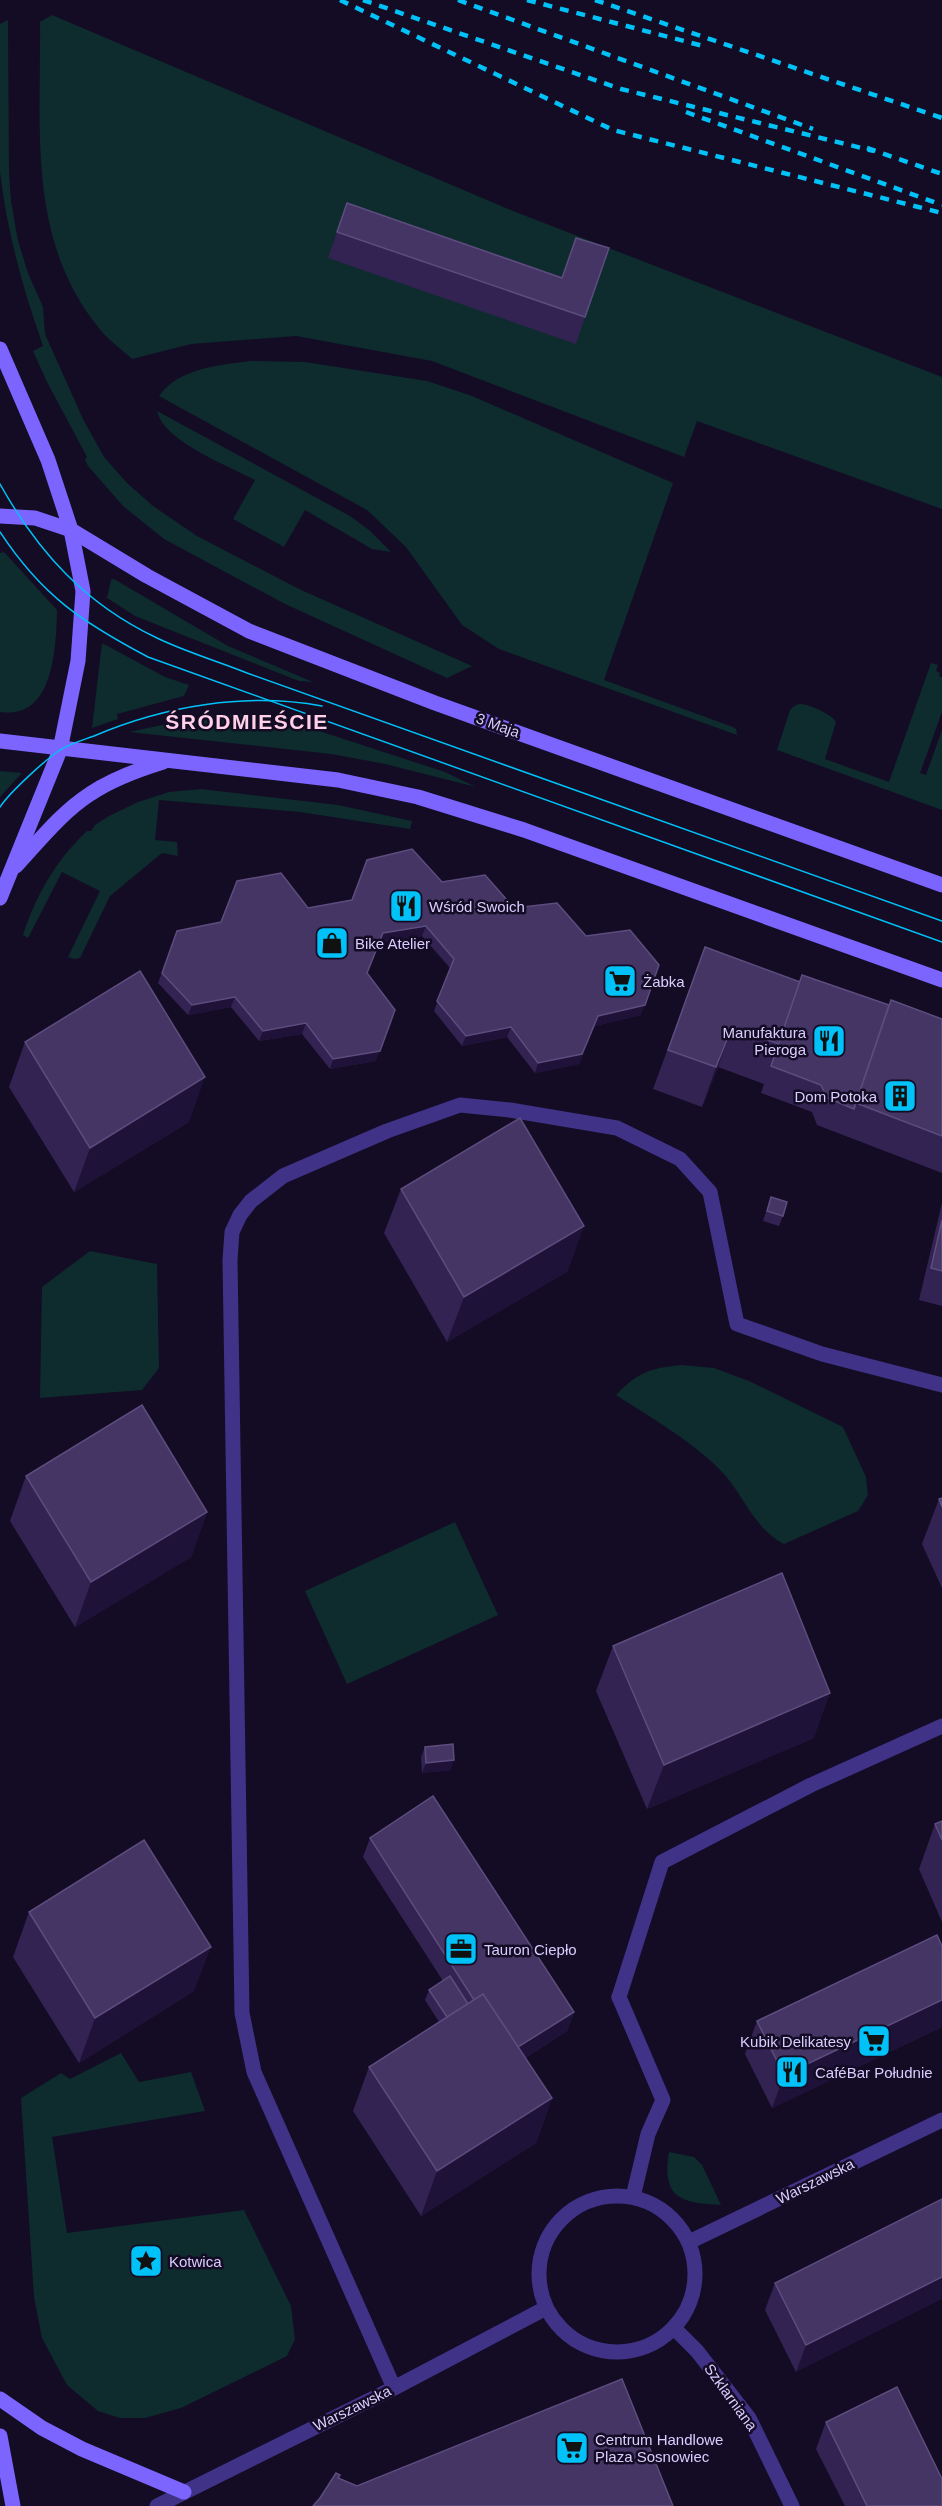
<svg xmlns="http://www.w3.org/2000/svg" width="942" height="2506" font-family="Helvetica,sans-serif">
<rect width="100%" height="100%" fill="#130c24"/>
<g fill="#0e2b2e">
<path d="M52 15 513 211 942 377V509L697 421 684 457 432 361 296 336 191 344 132 359C121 349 107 339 98 327 27 239 41 128 40 22Z"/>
<path d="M8 20 9 173 11 201 18 241 28 273 43 307 45 334 83 419 104 457 127 483 153 506 197 536 299 589 472 666 447 678 285 604 164 539 123 506 88 466 85 460 87 457 47 382 33 351 43 346C23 289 7 232 0 172V24Z"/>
<path d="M251 361 305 362 427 381 472 396 673 483 604 680 733 727 736 729 737 735 499 649 462 625 406 547 367 510 159 396C179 368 219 365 251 361Z"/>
<path d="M157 411 350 516 369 530 391 552 372 549 305 510 284 547 233 519 255 480C229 466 163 441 157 411Z"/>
<path d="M4 552 57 610C56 647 54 720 0 712V553Z"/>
<polygon points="114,579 228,646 313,682 299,681 135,616 107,598 111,580"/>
<polygon points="102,643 165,677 189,685 184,696 117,714 118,719 92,728"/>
<path d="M931 663 938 665 936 671 940 673 939 676 942 677V712L920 773 926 775 942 730V810L777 750 790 710C793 707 795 705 799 704 808 703 833 715 836 722L825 759 889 782Z"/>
<polygon points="264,713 445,772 476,787 385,764 331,754 129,732 205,716"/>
<polygon points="0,771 22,773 0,797"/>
<path d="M201 789 338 805 412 821 410 829 300 812 159 800 155 840 177 842 178 856 162 853 110 896 80 958 74 959 68 957 100 891 62 872 28 938 23 935C36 895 56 860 87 831H91L95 825 109 816 138 802 169 792Z"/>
<polygon points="90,1251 157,1264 159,1368 142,1390 40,1398 42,1287"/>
<path d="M682 1365 714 1368 749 1381 843 1427 866 1477 868 1495 858 1511 784 1544C756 1530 745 1499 725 1475 698 1445 650 1417 616 1395 638 1372 650 1368 682 1365Z"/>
<polygon points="455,1522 498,1615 347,1684 305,1591"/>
<polygon points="121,2053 139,2082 191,2072 205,2111 52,2137 67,2233 244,2210 291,2306 295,2339 287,2356 181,2408 145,2418 120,2418 98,2411 67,2385 42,2338 34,2297 21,2098 61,2073 70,2079"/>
<path d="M669 2152 694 2157 702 2165 721 2205C682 2203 661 2199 669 2152Z"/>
</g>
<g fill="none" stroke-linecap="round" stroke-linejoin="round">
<polyline stroke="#403287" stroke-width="15" points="619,1997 663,2100 648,2134 633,2197"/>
<g stroke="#403287" stroke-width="15">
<polyline points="619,1997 662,1862 811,1785 942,1726"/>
<circle cx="617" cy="2274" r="78"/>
<polyline points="689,2242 942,2120"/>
<polyline points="674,2328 697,2351 749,2418 792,2506"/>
<polyline points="394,2388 254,2072 242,2013 230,1260 232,1232 240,1215 251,1201 283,1176 387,1131 460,1105 510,1110 617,1128 680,1159 710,1192 737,1324 822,1354 942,1385"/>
<polyline points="157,2506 394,2388 546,2308"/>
</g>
<g stroke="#7c65ff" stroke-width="15">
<polyline points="0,349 48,460 71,530 83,591 78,661 60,750 0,898"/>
<polyline points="0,516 35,518 71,530 147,576 249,631 435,703 942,885"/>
<polyline points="0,741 338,780 418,797 524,830 942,980"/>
<path d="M16 866C39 841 62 812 90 794 112 779 137 770 163 762"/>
<polyline points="0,2399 42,2428 82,2449 184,2492"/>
<polyline points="0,2436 13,2506"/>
</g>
<g stroke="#00c2f9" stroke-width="1.5">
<path d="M0 484C38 552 85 604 157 638 186 652 217 661 247 673L942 921"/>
<path d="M0 532C42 596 82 622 148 657L942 942"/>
<path d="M0 807C10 792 45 760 60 750 69 744 83 740 94 736 164 706 247 692 322 706"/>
</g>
<g stroke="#00c2f9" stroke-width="4.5" stroke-dasharray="9 8" stroke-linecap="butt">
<polyline points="340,0 613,130 942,213"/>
<polyline points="363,0 621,89 874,151"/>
<polyline points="458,0 813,129"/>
<polyline points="527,0 707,47"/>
<polyline points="595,0 942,118"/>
<polyline points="686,112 942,205"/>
<polyline points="867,148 942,174"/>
</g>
</g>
<g fill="#332353">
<polygon points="347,203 562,277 576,238 585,317 576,344 328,258"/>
<polygon points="442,882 514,908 641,1015 595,1026 579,1064 535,1073 507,1037 462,1046 434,1011 450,968 422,936 379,943 367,974 376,1061 330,1069 302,1034 259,1041 231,1007 188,1015 158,983 177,931 352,900"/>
<polygon points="705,947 800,982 942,1019 942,1173 817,1125 812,1112 761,1093 764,1084 718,1067 702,1107 653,1089"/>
<polygon points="25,1042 189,1122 74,1192 9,1087"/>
<polygon points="401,1189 568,1271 447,1342 384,1233"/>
<polygon points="771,1197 783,1216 779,1226 763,1221"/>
<polygon points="942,1203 942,1306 919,1300"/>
<polygon points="26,1476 207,1512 191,1557 75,1627 10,1521"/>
<polygon points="942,1498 942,1588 922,1544 939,1499"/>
<polygon points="613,1646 814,1738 647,1809 596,1691"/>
<polygon points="425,1747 451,1770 422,1773 421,1757"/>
<polygon points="942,1821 942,1922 919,1869 935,1824"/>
<polygon points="370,1838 574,2012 567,2031 525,2058 552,2098 536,2143 421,2216 353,2111 369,2067 439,2022 425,2000 429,1990 443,1981 363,1857"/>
<polygon points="29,1912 194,1991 79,2063 13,1957"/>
<polygon points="942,1946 942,2027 772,2108 745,2054 757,2021"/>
<polygon points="942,2199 796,2372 765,2310 775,2283"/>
<polygon points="826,2422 942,2506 845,2506 816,2449"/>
</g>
<g fill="#1e1238">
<polygon points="426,926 422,936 379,943 383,933"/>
<polygon points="659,965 641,1015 595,1026 579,1064 535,1073 538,1063 598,1016"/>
<polygon points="235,997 231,1007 188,1015 192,1005"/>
<polygon points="392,1020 376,1061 330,1069 333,1059"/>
<polygon points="306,1023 302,1034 259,1041 263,1031"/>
<polygon points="511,1027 507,1037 462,1046 466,1036"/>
<polygon points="732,1027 718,1067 702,1107 716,1067"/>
<polygon points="205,1077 189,1122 74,1192 90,1148"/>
<polygon points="584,1226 568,1271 447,1342 464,1297"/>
<polygon points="207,1512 191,1557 75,1627 91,1582"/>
<polygon points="830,1693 814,1738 647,1809 664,1765"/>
<polygon points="454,1760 451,1770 422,1773 426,1763"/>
<polygon points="211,1947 194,1991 79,2063 95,2018"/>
<polygon points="942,2000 942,2027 772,2108 784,2075"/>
<polygon points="574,2012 567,2031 502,2072 509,2053"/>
<polygon points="552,2098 536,2143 421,2216 437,2171"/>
<polygon points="942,2277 942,2299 796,2372 806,2345"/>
</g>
<g fill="#453565" stroke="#5c4d7e" stroke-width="1.5">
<polygon points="347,203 562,278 576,238 609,248 585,317 337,232"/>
<polygon points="412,849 442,882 485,875 514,908 557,903 586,936 630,930 659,965 645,1005 598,1016 582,1054 538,1063 511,1027 466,1036 437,1001 454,959 426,926 383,933 367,973 395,1010 380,1051 333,1059 306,1023 263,1031 235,997 192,1005 162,973 177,931 221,922 237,881 281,873 308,908 352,900 367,860"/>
<polygon points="705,947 800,982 779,1044 732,1027 716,1067 668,1050"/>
<polygon points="140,971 205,1077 90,1148 25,1042"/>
<polygon points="802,975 889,1005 854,1109 827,1098 821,1085 771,1066"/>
<polygon points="891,1000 942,1019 942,1136 856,1103"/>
<polygon points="520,1118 584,1226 464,1297 401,1189"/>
<polygon points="771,1197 787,1202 783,1216 767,1211"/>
<polygon points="942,1220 942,1271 931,1268"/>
<polygon points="142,1405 207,1512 91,1582 26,1476"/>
<polygon points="942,1498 942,1507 939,1499"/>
<polygon points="782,1573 830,1693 664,1765 613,1646"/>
<polygon points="453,1744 454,1760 426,1763 425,1747"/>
<polygon points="433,1796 574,2012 518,2047 483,1994 474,2000 370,1838"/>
<polygon points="942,1821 942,1840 935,1824"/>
<polygon points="144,1840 211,1947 95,2018 29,1912"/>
<polygon points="937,1935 942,1946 942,2000 784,2075 757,2021"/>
<polygon points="450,1976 468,2004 447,2017 429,1990"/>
<polygon points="483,1994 552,2098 437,2171 369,2067"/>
<polygon points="942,2199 942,2277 806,2345 775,2283"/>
<polygon points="622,2379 673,2506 313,2506 320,2498 336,2473 340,2475 338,2478 357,2486"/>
<polygon points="897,2387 942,2479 942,2506 867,2506 826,2422"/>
</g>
<defs>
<symbol id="restaurant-square" viewBox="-11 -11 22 22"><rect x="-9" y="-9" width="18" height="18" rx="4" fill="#00c2f9" stroke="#130c24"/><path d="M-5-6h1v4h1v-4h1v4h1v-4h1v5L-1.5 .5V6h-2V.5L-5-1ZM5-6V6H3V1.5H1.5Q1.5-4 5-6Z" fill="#111"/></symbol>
<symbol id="shop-square" viewBox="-11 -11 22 22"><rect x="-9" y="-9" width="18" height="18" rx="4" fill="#00c2f9" stroke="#130c24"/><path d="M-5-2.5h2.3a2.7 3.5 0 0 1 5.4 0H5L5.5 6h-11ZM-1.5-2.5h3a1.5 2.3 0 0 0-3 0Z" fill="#111"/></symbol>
<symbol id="supermarket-square" viewBox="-11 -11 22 22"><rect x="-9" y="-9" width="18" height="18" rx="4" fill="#00c2f9" stroke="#130c24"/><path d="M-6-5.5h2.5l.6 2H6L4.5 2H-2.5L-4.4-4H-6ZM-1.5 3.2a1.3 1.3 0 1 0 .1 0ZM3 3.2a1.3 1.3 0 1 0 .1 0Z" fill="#111"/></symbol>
<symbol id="building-square" viewBox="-11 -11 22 22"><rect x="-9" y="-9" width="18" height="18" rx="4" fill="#00c2f9" stroke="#130c24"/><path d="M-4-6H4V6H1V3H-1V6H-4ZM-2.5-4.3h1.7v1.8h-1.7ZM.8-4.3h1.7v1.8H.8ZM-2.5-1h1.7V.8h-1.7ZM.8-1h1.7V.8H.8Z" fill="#111"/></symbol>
<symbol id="office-square" viewBox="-11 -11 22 22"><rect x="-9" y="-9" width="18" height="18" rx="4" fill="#00c2f9" stroke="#130c24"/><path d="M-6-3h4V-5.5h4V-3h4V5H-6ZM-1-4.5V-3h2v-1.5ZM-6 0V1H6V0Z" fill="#111"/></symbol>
<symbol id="sight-square" viewBox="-11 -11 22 22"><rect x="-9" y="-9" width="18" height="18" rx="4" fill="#00c2f9" stroke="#130c24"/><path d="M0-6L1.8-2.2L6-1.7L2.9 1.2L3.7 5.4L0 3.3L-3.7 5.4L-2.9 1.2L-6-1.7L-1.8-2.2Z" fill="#111"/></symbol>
</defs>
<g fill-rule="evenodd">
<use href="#restaurant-square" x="387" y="887" width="38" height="38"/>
<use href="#shop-square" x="313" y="924" width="38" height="38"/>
<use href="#supermarket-square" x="601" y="962" width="38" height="38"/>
<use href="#restaurant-square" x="810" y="1022" width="38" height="38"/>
<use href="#building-square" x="881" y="1077" width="38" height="38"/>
<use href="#office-square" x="442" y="1930" width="38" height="38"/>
<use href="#supermarket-square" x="855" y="2022" width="38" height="38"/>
<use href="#restaurant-square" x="773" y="2053" width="38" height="38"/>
<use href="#sight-square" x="127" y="2242" width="38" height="38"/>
<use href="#supermarket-square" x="553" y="2429" width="38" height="38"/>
</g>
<g text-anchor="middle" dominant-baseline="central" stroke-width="5" stroke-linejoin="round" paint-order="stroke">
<g font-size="15" fill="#daceff" stroke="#130c24">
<text transform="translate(498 725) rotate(20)">3 Maja</text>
<text transform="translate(815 2181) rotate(-26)">Warszawska</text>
<text transform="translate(731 2397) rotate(54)">Szklarniana</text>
<text transform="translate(352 2408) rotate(-26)">Warszawska</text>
</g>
<g font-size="15" fill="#daceff" stroke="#130c24" text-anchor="start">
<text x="429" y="906">Wśród Swoich</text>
<text x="355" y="943">Bike Atelier</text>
<text x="643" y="981">Żabka</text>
<text x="806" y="1032" text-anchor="end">Manufaktura<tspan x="806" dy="17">Pieroga</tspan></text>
<text x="877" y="1096" text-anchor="end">Dom Potoka</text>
<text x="484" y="1949">Tauron Ciepło</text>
<text x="851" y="2041" text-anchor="end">Kubik Delikatesy</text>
<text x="815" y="2072">CaféBar Południe</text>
<text x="169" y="2261">Kotwica</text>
<text x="595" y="2439">Centrum Handlowe<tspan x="595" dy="17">Plaza Sosnowiec</tspan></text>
</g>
<g font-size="21" font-weight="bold" letter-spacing="1.5" fill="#ffd0e8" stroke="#130c24">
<text x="247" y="721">ŚRÓDMIEŚCIE</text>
</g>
</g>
</svg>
